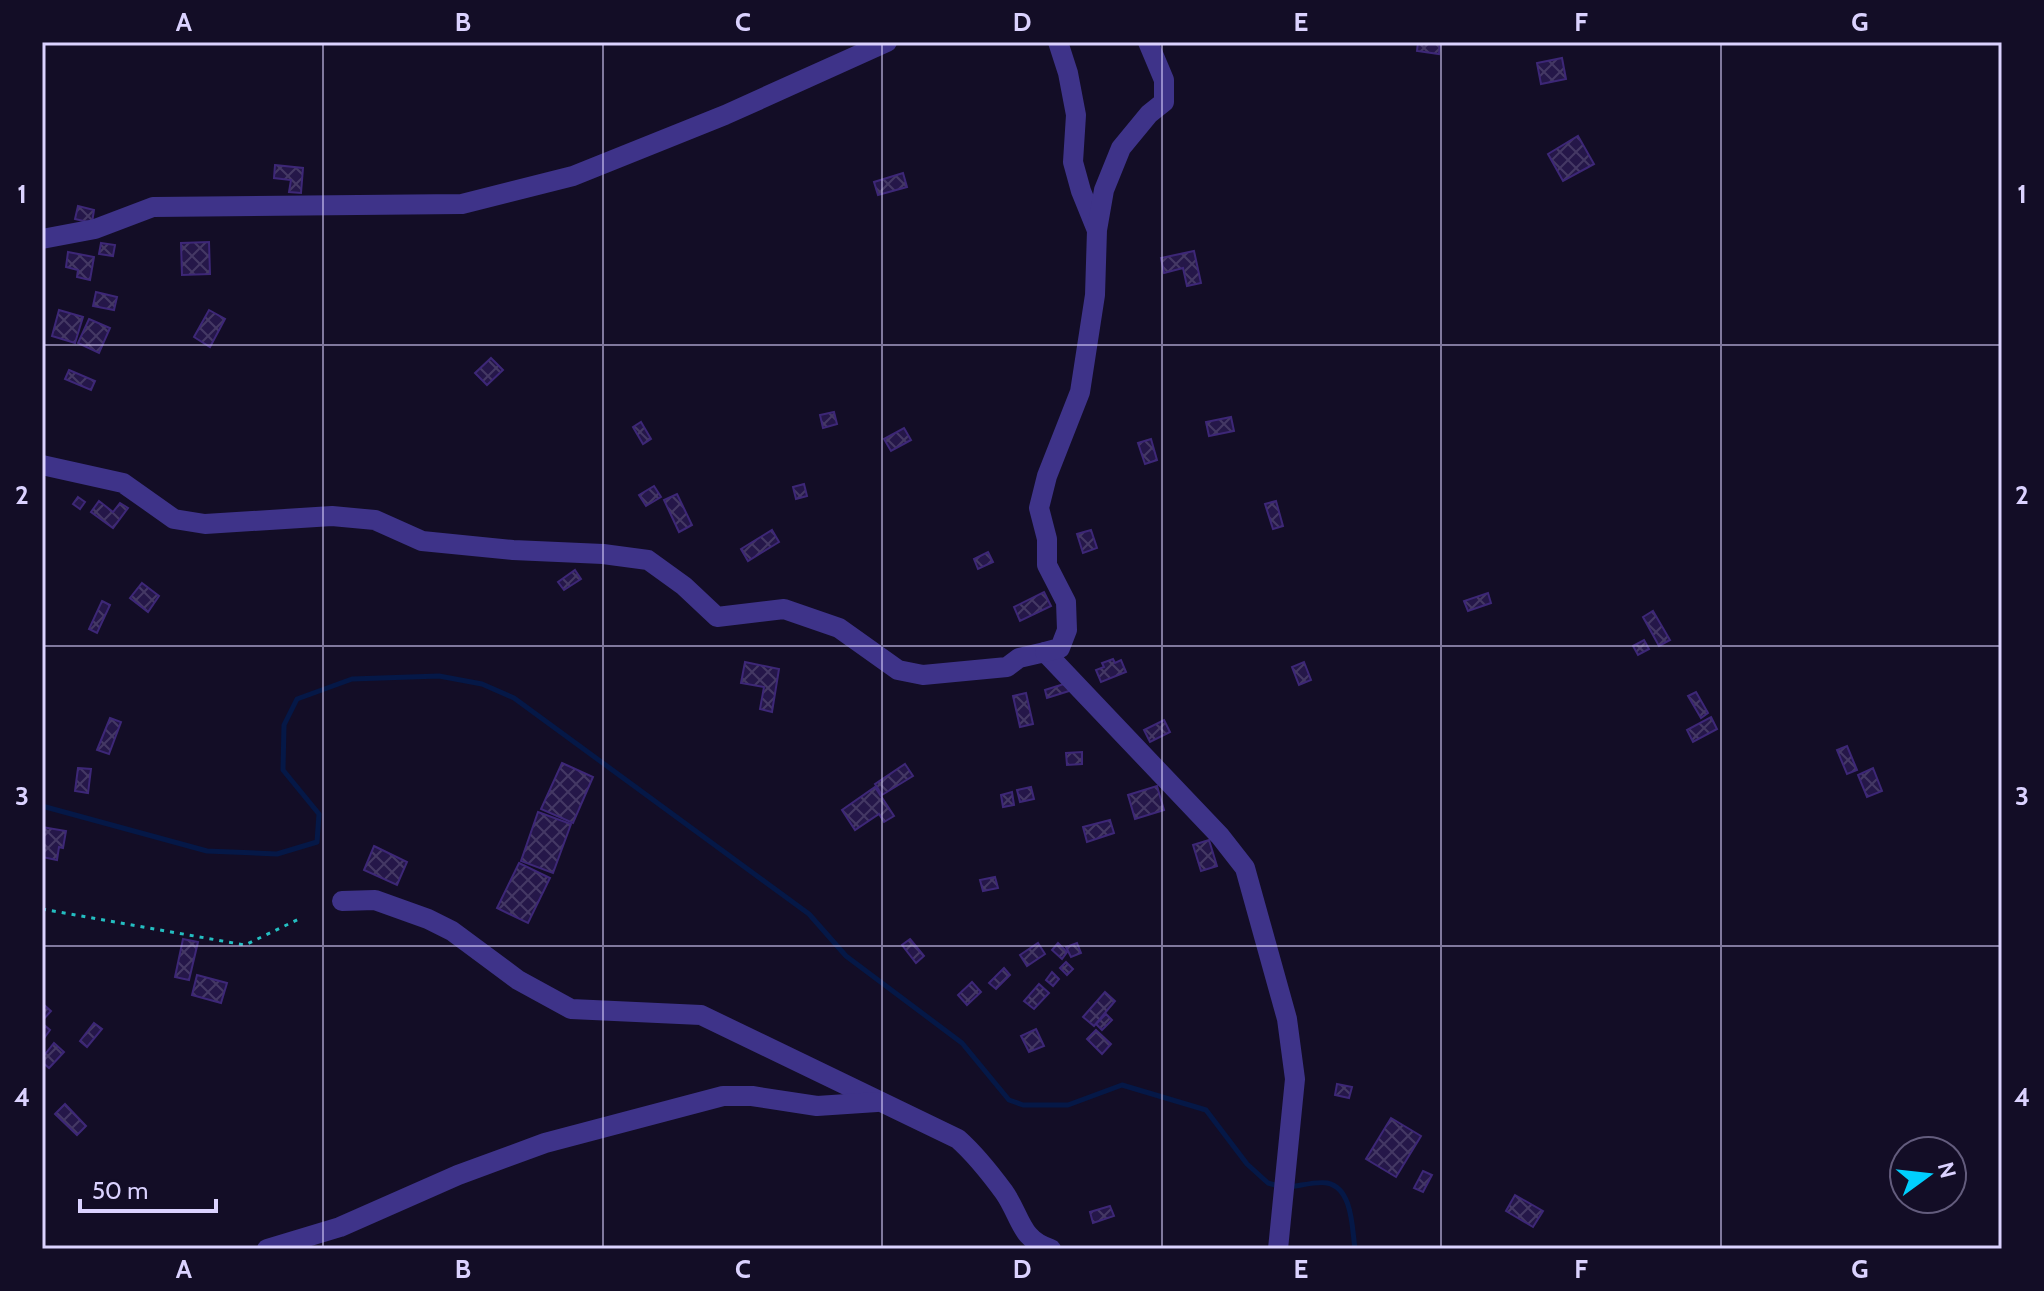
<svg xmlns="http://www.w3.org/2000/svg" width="2044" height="1291" font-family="Cabin,sans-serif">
<defs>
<pattern id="building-cross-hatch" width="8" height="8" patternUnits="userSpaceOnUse" patternTransform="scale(2)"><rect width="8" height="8" fill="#251749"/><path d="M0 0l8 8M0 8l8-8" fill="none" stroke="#443864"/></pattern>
</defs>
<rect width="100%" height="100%" fill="#130d26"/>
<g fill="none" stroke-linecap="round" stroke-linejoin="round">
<g stroke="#051847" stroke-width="5">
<polyline points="42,806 207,851 277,854 317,842 319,814 283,770 284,725 297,699 352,679 439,676 482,684 514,698 809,914 846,956 962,1043 1009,1100 1023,1105 1068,1105 1122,1085 1206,1110 1247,1164 1268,1183 1279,1186"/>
<path d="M1289 1187C1300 1186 1316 1181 1327 1183 1353 1188 1352 1229 1355 1249"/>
</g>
</g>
<g fill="url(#building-cross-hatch)" stroke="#3d2777" stroke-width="2">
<polygon points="1418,42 1440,42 1439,54 1417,51"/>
<polygon points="1562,58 1566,79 1541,84 1537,63"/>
<polygon points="1578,136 1594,164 1563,181 1548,154"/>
<polygon points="275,165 303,168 301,193 289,192 291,180 274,178"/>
<polygon points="903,173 907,187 878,195 874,182"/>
<polygon points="78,206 94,210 92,223 75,219"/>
<polygon points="209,242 210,274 182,275 181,243"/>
<polygon points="101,243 115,245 113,256 99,254"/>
<polygon points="1194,251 1201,283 1187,286 1183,268 1164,273 1161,258"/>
<polygon points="68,252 94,257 90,280 77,277 78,270 66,267"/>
<polygon points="96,292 117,297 114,310 93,306"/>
<polygon points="59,310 83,317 75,343 52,336"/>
<polygon points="209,310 225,319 210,347 194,337"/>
<polygon points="89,319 110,328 99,353 78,343"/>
<polygon points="491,358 503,370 487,385 475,373"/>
<polygon points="69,370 95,381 91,390 65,379"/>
<polygon points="834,412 837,424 823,428 820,415"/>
<polygon points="1231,417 1234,431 1209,436 1206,422"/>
<polygon points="641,422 651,439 643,444 633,427"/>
<polygon points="904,428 911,440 891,451 884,439"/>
<polygon points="1151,439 1157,460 1145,464 1138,443"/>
<polygon points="804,484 807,496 796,499 793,487"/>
<polygon points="654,486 661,497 646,506 639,495"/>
<polygon points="677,494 692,525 679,532 664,500"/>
<polygon points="78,497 85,502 80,509 73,504"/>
<polygon points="99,501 113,512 120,503 128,508 113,528 91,512"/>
<polygon points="1276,501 1283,526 1273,529 1265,504"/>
<polygon points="772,530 779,542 748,561 741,549"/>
<polygon points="1091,530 1097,548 1083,553 1077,534"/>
<polygon points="988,552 993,562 978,569 974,559"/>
<polygon points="575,570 581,579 564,590 558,582"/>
<polygon points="142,583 159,596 148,612 130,598"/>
<polygon points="1044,592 1051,606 1020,621 1014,607"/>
<polygon points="1488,593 1491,603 1468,611 1464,601"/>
<polygon points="102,601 110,605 97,633 89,629"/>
<polygon points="1653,611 1670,640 1659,646 1643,617"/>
<polygon points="1644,640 1649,649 1638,655 1633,646"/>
<polygon points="1113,659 1115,663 1121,660 1126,672 1101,682 1096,670 1104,667 1102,663"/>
<polygon points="745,662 779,669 772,712 760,709 764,687 741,683"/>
<polygon points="1304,662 1311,680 1299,685 1292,667"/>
<polygon points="1067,683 1069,691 1047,698 1045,690"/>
<polygon points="1696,692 1708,713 1701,718 1688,696"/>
<polygon points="1026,693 1033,724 1020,727 1013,696"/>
<polygon points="1711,717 1717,729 1693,742 1687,730"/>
<polygon points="110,718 121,722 109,754 97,750"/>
<polygon points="1164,720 1170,732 1150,742 1144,730"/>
<polygon points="1847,746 1857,770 1847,774 1837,750"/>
<polygon points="1082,752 1082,764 1067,765 1066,753"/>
<polygon points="562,763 593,777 573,823 541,809"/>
<polygon points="905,764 913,776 882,795 875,784"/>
<polygon points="78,768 91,769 88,793 75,791"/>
<polygon points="1873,768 1882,791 1867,797 1858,775"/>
<polygon points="1157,786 1164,810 1135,819 1128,795"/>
<polygon points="875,787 894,816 884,822 879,814 855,830 842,810"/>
<polygon points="1031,787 1034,799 1020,802 1017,790"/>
<polygon points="1012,792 1014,805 1003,807 1001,795"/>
<polygon points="538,812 571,824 553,873 521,861"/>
<polygon points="1110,820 1114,833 1087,842 1083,827"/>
<polygon points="42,827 66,831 63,848 59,847 57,860 42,857"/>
<polygon points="1209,840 1217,866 1201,871 1193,845"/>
<polygon points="374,846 407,862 397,885 364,870"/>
<polygon points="519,863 550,878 528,923 497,908"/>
<polygon points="995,877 998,888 983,891 980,880"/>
<polygon points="183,939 198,942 189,980 175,977"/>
<polygon points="910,939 924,956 916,963 902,945"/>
<polygon points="1038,943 1045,954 1027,966 1020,955"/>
<polygon points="1058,943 1067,952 1062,959 1052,950"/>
<polygon points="1077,943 1081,953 1071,957 1066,947"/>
<polygon points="1066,962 1073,969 1067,975 1060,968"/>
<polygon points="1004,968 1010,975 996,989 989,983"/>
<polygon points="1052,972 1059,979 1053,986 1046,980"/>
<polygon points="197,975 227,983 221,1003 192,995"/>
<polygon points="972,982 981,992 967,1005 958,995"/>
<polygon points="1039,984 1049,993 1034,1009 1024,1001"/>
<polygon points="1105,992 1115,1001 1094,1026 1083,1017"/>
<polygon points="42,1003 51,1011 42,1021"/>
<polygon points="1106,1014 1112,1020 1102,1030 1096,1024"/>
<polygon points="94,1023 102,1029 87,1047 80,1041"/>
<polygon points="43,1024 50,1030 42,1041 42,1025"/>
<polygon points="1036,1029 1044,1046 1029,1052 1021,1036"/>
<polygon points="1096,1030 1111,1044 1102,1054 1087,1039"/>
<polygon points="54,1043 64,1052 49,1068 42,1062 42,1058"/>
<polygon points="1337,1084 1352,1087 1349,1098 1335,1095"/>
<polygon points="65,1104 86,1126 77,1135 55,1114"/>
<polygon points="1391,1118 1421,1136 1396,1177 1366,1159"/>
<polygon points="1423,1171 1432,1175 1423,1192 1414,1188"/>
<polygon points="1515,1195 1543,1211 1533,1227 1506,1211"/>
<polygon points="1110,1206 1114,1216 1093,1223 1090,1212"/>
</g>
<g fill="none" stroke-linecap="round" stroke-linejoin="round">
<polyline stroke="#24bec1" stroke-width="3" stroke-dasharray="4 6" stroke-linecap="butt" points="42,909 245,945 299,919"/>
<g stroke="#3e3389" stroke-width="20">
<polyline points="1058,42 1068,73 1076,115 1073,162 1081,191 1096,228"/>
<polyline points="42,239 95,229 153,207 462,204 573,176 725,115 887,42"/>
<polyline points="42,465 123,483 174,519 205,524 332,516 375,520 422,541 513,550 603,554 648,560 684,586 717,617 784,609 839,628 898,670 923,675 1007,667 1019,658 1045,652 1220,836 1245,868 1287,1019 1295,1079 1278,1249"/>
<polyline points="1045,652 1060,648 1067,630 1066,602 1047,565 1047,539 1039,508 1047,476 1080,392 1095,295 1097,230 1104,190 1121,148 1149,114 1164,102 1164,80 1148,42"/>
<path d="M342 901 375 900 428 919 452 931 518 980 571 1009 701 1015 958 1139C976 1155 990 1173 1004 1192 1021 1216 1020 1240 1051 1249"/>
<polyline points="267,1249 340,1227 458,1175 545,1143 723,1096 752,1096 817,1106 877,1102"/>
</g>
</g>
<path fill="none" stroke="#dbd2ff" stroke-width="2" stroke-opacity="0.55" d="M323 42V1249M603 42V1249M882 42V1249M1162 42V1249M1441 42V1249M1721 42V1249M42 345H2002M42 646H2002M42 946H2002"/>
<rect width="2044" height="1291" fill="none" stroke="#130d26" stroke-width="88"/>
<g transform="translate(1928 1175) rotate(75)"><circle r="38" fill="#130d26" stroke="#635c7d" stroke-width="2"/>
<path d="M0-6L14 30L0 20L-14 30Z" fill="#00cffd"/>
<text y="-12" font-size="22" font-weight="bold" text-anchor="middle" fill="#dbd2ff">N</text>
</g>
<path d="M80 1199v12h136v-12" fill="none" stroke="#dbd2ff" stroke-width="4"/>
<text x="92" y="1199" font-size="24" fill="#dbd2ff" stroke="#130d26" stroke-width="6" paint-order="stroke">50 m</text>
<rect x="44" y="44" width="1956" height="1203" fill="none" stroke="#dbd2ff" stroke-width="3"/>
<g font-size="26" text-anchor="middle" font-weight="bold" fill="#dbd2ff">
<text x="184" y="31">A</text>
<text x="463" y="31">B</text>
<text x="743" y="31">C</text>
<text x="1022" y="31">D</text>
<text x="1301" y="31">E</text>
<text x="1581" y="31">F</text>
<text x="1860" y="31">G</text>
<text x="22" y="203">1</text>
<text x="2022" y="203">1</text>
<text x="22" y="504">2</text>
<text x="2022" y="504">2</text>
<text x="22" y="805">3</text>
<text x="2022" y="805">3</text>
<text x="22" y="1106">4</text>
<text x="2022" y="1106">4</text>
<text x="184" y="1278">A</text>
<text x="463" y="1278">B</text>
<text x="743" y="1278">C</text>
<text x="1022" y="1278">D</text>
<text x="1301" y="1278">E</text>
<text x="1581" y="1278">F</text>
<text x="1860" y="1278">G</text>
</g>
</svg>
